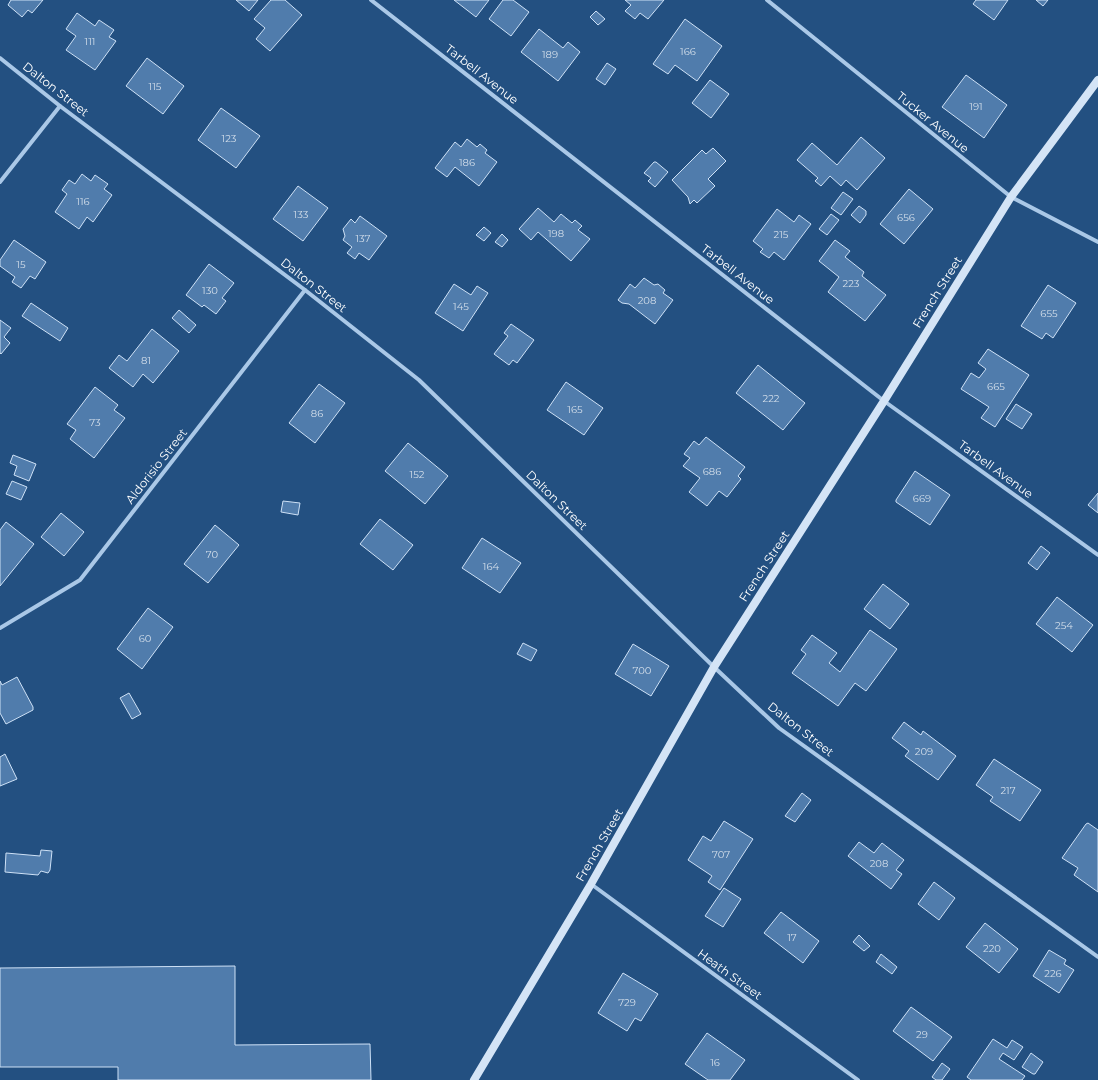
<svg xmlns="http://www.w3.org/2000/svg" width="1098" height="1080" font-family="Montserrat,sans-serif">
<rect width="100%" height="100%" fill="#235081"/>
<g fill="#507cac" stroke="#cee1f6">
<polygon points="11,0 43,0 32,13 28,10 22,17 8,5"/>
<polygon points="236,0 258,0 249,11"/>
<polygon points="271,0 285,0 302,15 270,51 256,39 265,28 254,19"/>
<polygon points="454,0 489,0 476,17"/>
<polygon points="503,0 513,0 529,12 511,36 489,19"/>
<polygon points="625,0 664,0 648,19 640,13 635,19 625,11 631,5"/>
<polygon points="976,0 1008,0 994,20 973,4"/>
<polygon points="1036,0 1048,0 1043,6"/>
<polygon points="596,11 605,19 598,25 590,17"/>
<polygon points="77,13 95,26 99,20 114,30 109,37 116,41 95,70 66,50 76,36 66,29"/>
<polygon points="685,19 722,46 697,81 675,65 668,74 653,64"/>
<polygon points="539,29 563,48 568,42 580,52 558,81 521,52"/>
<polygon points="147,58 184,86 163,114 126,86"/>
<polygon points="607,63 616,69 605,85 596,79"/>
<polygon points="966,75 1007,105 984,138 942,107"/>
<polygon points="710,80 729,94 711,118 692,103"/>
<polygon points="221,108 260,136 236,168 198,140"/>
<polygon points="861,137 885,158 857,190 846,180 841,186 830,176 821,186 815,181 818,178 797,160 812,143 837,165"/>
<polygon points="467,139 477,147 480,144 487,150 485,153 497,162 479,186 455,167 447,177 435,168 455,142 461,147"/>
<polygon points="713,148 726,161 708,179 715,186 697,203 694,200 690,204 688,197 672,180 702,150 706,154"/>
<polygon points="654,162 656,162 668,172 655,187 648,181 651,178 644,173"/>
<polygon points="82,174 91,181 95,175 108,184 104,189 112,195 93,222 87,217 79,229 55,212 67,194 62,190 69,180 75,184"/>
<polygon points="298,186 328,208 303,241 273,219"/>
<polygon points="909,189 933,209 904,244 880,224"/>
<polygon points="843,192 853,199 841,215 831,208"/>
<polygon points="859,206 866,211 866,215 860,223 851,215"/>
<polygon points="538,208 554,222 561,214 572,223 575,220 582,226 578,230 590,239 571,261 538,232 531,240 519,229"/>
<polygon points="777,209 794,222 799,215 811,224 784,260 774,252 769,258 760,252 763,249 753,241"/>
<polygon points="831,214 839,220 827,235 819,229"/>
<polygon points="360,216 387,236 369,260 359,253 355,259 347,253 352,247 343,240 345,236 343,229 351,219 355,223"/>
<polygon points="484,227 491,233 484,241 476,235"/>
<polygon points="502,234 508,240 502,247 495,242"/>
<polygon points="14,240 46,262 35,279 30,276 21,288 12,282 15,277 0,266 0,260"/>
<polygon points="835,240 850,251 845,257 864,272 862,276 886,295 865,321 828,292 839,277 819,261"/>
<polygon points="209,264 234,283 222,298 226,301 216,314 204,305 202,307 186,295"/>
<polygon points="644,278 654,285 658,284 665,290 663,293 673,300 655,324 629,304 622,303 618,300 630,284 635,288"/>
<polygon points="454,284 471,295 477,286 488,293 463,331 435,313"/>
<polygon points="1048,285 1076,303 1053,338 1046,333 1042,339 1021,326"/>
<polygon points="31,303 68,328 60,341 22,316"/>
<polygon points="179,310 196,325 189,333 172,318"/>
<polygon points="0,320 11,328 4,337 10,343 1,354 0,353"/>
<polygon points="511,324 534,340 517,363 513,360 509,365 494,354 508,336 504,333"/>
<polygon points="152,329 179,351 153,383 143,374 133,387 109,368 119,355 127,361"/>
<polygon points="988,349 1029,375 995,427 981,418 989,407 961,389 971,373 979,378 986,369 978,363"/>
<polygon points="758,365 805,403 783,430 736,393"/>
<polygon points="566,382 603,408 584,435 547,410"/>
<polygon points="319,384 345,403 315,443 289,423"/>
<polygon points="95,387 118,405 114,410 125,418 94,458 70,439 76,430 67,424"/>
<polygon points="1016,404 1032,414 1022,429 1006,419"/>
<polygon points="706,437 745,467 738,476 741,479 727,497 719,491 707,506 689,492 700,478 683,466 690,458 684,454 694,441 699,445"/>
<polygon points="408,443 448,476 425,504 385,471"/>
<polygon points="13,455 36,464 29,481 14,475 17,466 10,463"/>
<polygon points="915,471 950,495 930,525 896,502 896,500"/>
<polygon points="12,481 27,487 21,500 6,494"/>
<polygon points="1098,493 1098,513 1088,505"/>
<polygon points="283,501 300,503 298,515 281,512"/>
<polygon points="61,513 84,532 64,556 41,537"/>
<polygon points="380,519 413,545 393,570 360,544"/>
<polygon points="6,522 34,544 0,586 0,530"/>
<polygon points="215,525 239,545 208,583 184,564"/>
<polygon points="482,538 521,563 500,593 462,568"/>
<polygon points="1041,546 1050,553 1037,570 1028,563"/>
<polygon points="883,584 909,604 890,629 864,609"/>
<polygon points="1057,597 1093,625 1072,652 1036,624"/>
<polygon points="148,608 173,627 142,669 117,649"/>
<polygon points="870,630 897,649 866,691 855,683 838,706 792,673 806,654 801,650 812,635 837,653 829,663 840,672"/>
<polygon points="523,643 537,650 531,661 517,654"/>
<polygon points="633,644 669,666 651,696 615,674"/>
<polygon points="17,677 33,707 33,710 6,724 0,713 0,681 2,685"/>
<polygon points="129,693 141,714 132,719 120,698"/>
<polygon points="904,722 921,735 923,731 956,756 938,780 905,756 909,751 892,738"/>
<polygon points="5,754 17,779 0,786 0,757"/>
<polygon points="994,759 1041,790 1020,821 990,801 993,797 976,785"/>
<polygon points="802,793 811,800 795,822 785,816"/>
<polygon points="724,821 753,839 720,890 708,882 712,876 688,860 703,836 711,841"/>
<polygon points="1088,823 1098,830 1098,892 1074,875 1078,868 1062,858 1086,824"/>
<polygon points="859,842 874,853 882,843 904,860 896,870 902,874 891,889 848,856"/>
<polygon points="41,850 52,851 50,870 48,873 41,871 38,875 5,872 6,853 40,856"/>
<polygon points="934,882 955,898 939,920 918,904"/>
<polygon points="724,888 741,899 723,927 705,916"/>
<polygon points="781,912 819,941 803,963 764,933"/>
<polygon points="985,923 1018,949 999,973 966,947"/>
<polygon points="859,935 870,946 864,951 853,942"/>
<polygon points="1049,950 1066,960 1064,964 1074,970 1059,993 1033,976"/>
<polygon points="881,954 897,967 892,974 876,962"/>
<polygon points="235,966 235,1045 370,1044 371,1080 118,1080 118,1067 0,1067 0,968"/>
<polygon points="623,973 658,994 641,1021 635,1018 627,1031 598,1013"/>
<polygon points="911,1007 952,1037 933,1061 893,1031"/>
<polygon points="707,1033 745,1060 730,1080 708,1080 685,1064"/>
<polygon points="993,1039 1007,1048 1012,1040 1023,1047 1014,1060 1003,1053 999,1059 1025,1076 1022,1080 971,1080 967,1077"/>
<polygon points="1031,1053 1043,1062 1035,1074 1033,1074 1022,1067"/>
<polygon points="942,1063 950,1069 942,1080 936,1080 932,1077"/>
</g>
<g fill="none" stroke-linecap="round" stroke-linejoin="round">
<g stroke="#aac8e7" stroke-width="4">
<polyline points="371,0 884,401 1098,555"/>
<polyline points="767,0 1011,197 1098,242"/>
<polyline points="0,58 60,106 305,290 419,380 714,667 779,728 1098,957"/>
<polyline points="0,182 60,106"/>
<polyline points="0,628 80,580 305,290"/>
<polyline points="591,884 858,1080"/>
</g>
<polyline stroke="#d4e4f6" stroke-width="8" points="474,1080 591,884 714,667 884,401 1011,197 1098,80"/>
</g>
<g text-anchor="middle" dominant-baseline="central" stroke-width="3" stroke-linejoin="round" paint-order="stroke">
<g font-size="10" fill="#d3deea">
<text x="90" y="41">111</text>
<text x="688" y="51">166</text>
<text x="550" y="54">189</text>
<text x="155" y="86">115</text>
<text x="976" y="106">191</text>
<text x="229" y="138">123</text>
<text x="467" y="162">186</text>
<text x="83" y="201">116</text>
<text x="301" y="214">133</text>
<text x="906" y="217">656</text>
<text x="556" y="233">198</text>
<text x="781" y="234">215</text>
<text x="363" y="238">137</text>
<text x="21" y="264">15</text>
<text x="851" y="283">223</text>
<text x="210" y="290">130</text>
<text x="647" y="300">208</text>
<text x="461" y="306">145</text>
<text x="1049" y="313">655</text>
<text x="146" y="360">81</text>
<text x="996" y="386">665</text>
<text x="771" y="398">222</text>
<text x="575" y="409">165</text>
<text x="317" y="413">86</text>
<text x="95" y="422">73</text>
<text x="712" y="471">686</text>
<text x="417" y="474">152</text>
<text x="922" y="498">669</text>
<text x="212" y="554">70</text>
<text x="491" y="566">164</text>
<text x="1064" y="625">254</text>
<text x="145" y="638">60</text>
<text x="642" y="670">700</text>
<text x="924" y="751">209</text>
<text x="1008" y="790">217</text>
<text x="721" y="854">707</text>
<text x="879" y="863">208</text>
<text x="792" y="937">17</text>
<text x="992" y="948">220</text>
<text x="1053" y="973">226</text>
<text x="627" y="1002">729</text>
<text x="922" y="1034">29</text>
<text x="715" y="1062">16</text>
</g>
<g font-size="12" fill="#fff" stroke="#235081">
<text transform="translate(482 74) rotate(38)">Tarbell Avenue</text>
<text transform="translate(56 89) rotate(38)">Dalton Street</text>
<text transform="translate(933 122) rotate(39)">Tucker Avenue</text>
<text transform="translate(738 274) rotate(38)">Tarbell Avenue</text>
<text transform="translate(314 285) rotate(38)">Dalton Street</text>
<text transform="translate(937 292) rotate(-58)">French Street</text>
<text transform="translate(156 466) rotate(-52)">Aldorisio Street</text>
<text transform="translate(996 469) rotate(36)">Tarbell Avenue</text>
<text transform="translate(557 500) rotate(44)">Dalton Street</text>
<text transform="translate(764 566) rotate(-57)">French Street</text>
<text transform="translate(801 729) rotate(38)">Dalton Street</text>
<text transform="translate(599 845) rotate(-60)">French Street</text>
<text transform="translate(730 974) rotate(36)">Heath Street</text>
</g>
</g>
</svg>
